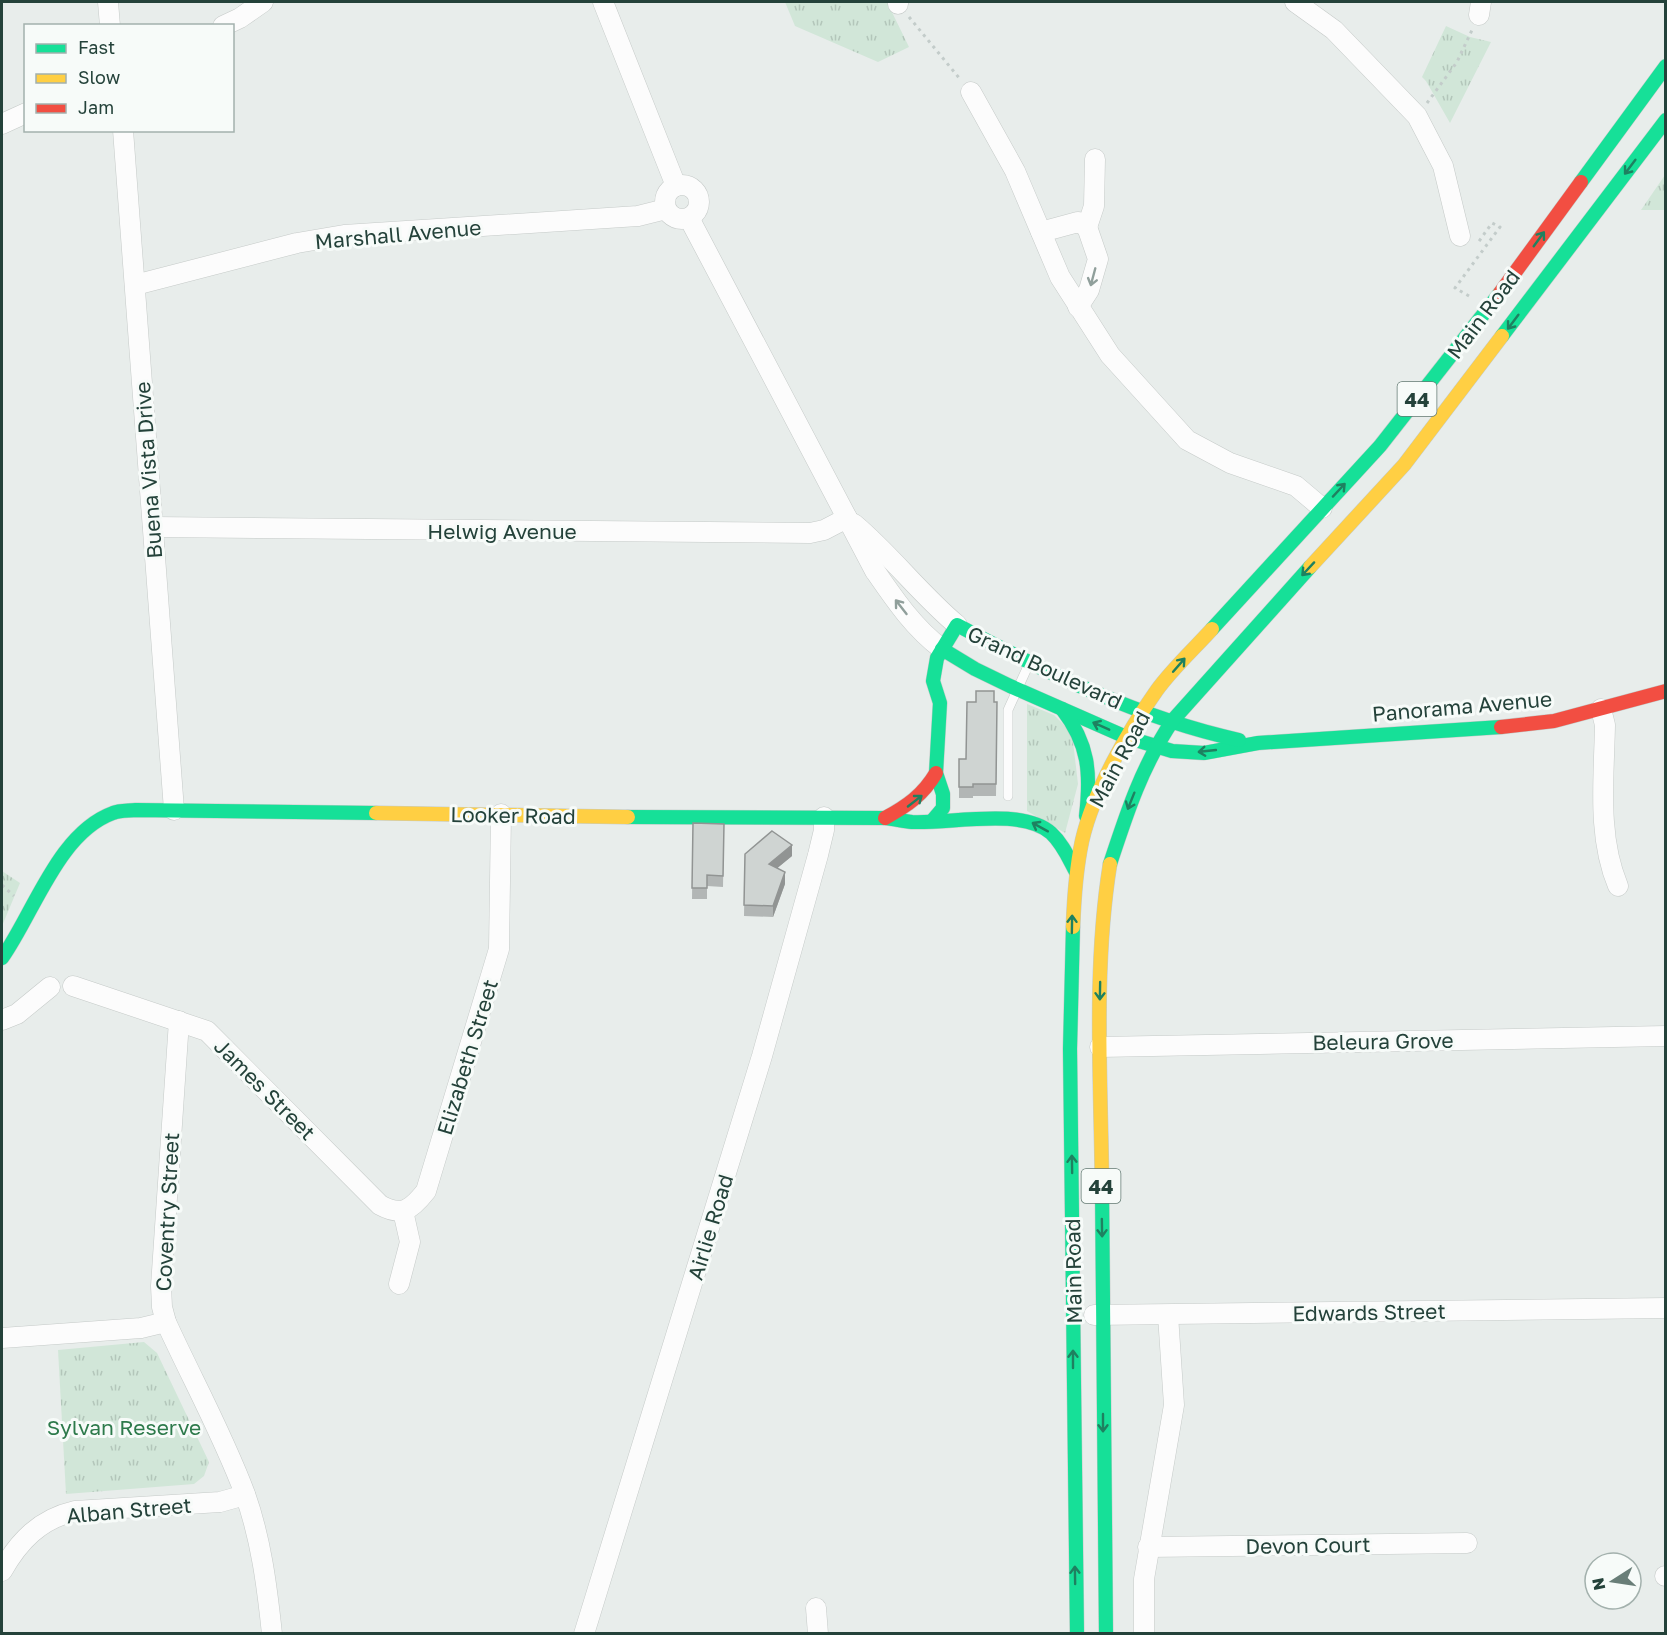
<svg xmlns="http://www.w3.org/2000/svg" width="1667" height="1635" font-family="'Golos Text',sans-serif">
<defs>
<pattern id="park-tufts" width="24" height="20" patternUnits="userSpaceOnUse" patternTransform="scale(1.5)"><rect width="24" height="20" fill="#d1e6d8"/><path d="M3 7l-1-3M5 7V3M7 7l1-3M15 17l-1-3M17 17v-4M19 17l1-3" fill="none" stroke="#b3c6ba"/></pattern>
</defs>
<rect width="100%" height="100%" fill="#e8edeb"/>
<g fill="url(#park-tufts)">
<polygon points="785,2 887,2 909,47 878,62 795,26"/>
<polygon points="1446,26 1470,37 1491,42 1450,123 1426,81 1422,77"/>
<polygon points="1665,175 1665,210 1641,210"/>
<polygon points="1027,704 1054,715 1072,733 1078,784 1065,833 1027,811"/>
<polygon points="2,871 20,883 2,926"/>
<polygon points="144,1342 157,1353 209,1462 204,1476 194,1484 66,1494 58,1350"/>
</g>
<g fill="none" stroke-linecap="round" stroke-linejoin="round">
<defs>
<polyline id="lane" points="1008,796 1008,710 1028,666"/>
<g id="street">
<polyline points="108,2 110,26"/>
<polyline points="603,2 676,186"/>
<polyline points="898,2 898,4"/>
<polyline points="1295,2 1334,30 1417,116 1443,166 1460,236"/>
<polyline points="1479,15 1481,2"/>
<polyline points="223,26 240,18 263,2"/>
<polyline points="971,92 1015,171 1060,277 1110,355 1187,440 1230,463 1296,486 1322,508"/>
<polyline points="2,124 26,113"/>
<polyline points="123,130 174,810"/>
<circle cx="682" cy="202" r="17"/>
<path d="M689 218 875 571C895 600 914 628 942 649"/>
<polyline points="1087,227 1094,206 1095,159"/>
<polyline points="1041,232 1078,222 1087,227 1098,259 1089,290 1078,307"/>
<polyline points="135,285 297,243 344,235 638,216 666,209"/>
<path d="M854 524C891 555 920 594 957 625"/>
<polyline points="153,527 810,533 824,530 847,518"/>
<path d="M1601 709 1605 725C1604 779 1597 836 1618 886"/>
<path d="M73 986 207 1031 380 1205C402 1217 411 1210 426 1191L499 949 501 814"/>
<polyline points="2,1020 17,1014 50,987"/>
<path d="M179 1021 161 1286 162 1307 166 1322C192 1379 223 1435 245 1494 261 1539 267 1586 272 1634"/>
<polyline points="1100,1047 1666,1036"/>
<polyline points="399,1284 410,1242 403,1211"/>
<polyline points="1094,1315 1666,1308"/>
<polyline points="2,1338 141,1328 166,1322"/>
<polyline points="1148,1547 1467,1543"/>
<path d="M2 1571C19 1541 40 1519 75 1511L220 1502 245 1495"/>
<polyline points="1665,1576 1666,1576"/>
<polyline points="816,1608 818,1634"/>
<polyline points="584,1634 762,1056 818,855 824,830 824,817"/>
<polyline points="1144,1634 1144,1579 1174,1405 1168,1315"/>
</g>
<g id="fast">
<polyline points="1581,182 1666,66"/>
<polyline points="1502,336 1666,120"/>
<polyline points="1212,629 1380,446 1500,293"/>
<polyline points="942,649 975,669 1010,686 1126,737 1172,751 1204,753 1258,743 1501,727"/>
<path d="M1062 709C1089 744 1091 773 1086 816"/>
<path d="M628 817 885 818C894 819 903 821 912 822 950 824 1022 807 1051 833 1063 844 1069 859 1076 872"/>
<path d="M932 821 943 808V794L936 773 940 703 933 681 937 658 957 625C1047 673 1139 718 1239 740"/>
<path d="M1110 864C1127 812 1142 766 1173 720L1310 567"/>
<polyline points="1073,927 1070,1049 1077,1634"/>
<path d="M2 958C34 913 58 833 113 813 120 810 129 811 136 810L376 813"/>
<polyline points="1102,1187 1106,1634"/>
</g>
<g id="slow">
<polyline points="1310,567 1404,465 1502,336"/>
<polyline points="376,813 628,817"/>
<path d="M1073 927C1074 898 1076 869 1082 841 1093 792 1128 731 1157 690 1173 668 1194 649 1212 629"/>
<path d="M1102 1187C1101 1080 1093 970 1110 864"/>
</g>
<g id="jam">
<polyline points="1500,293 1581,182"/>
<polyline points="1501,727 1554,721 1666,691"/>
<path d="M885 818C907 806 923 795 936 773"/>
</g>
</defs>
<use href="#lane" stroke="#c5cac8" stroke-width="10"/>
<use href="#street" stroke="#c5cac8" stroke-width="21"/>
<use href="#fast" stroke="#c3cbc8" stroke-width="15"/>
<use href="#slow" stroke="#c3cbc8" stroke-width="15"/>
<use href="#jam" stroke="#c3cbc8" stroke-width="15"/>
<g stroke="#c3ccca" stroke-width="3" stroke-dasharray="3 4.5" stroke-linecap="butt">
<polyline points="909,17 960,79"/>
<polyline points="1427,103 1457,62 1472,30"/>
<polyline points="1469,296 1455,288 1500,227 1492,223 1477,244"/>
<polyline points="2,885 14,896"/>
</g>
<use href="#lane" stroke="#fcfcfc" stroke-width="9"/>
<use href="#street" stroke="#fcfcfc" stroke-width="20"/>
<use href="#fast" stroke="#16e098" stroke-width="14"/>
<use href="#slow" stroke="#ffcf43" stroke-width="14"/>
<use href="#jam" stroke="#f24e42" stroke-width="14"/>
</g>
<g fill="#b2b6b5">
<polygon points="976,702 997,702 996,796 973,796 973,798 959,798 959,759 966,759"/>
<polygon points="693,823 724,824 723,887 707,886 707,899 692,899"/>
<polygon points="745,854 792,856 777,868 785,884 773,917 744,916"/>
</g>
<g fill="#919493">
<polygon points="792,845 792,856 769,875 769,864"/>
<polygon points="785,872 785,884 773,917 773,906"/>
</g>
<g fill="#cfd4d2" stroke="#919493" stroke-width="1.5">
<polygon points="976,691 994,691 994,702 997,702 996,784 973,784 973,787 959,787 959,759 966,759 967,702 976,702"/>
<polygon points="693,823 724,824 723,876 707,875 707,888 692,888"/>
<polygon points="772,831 792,845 769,864 785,872 773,906 744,905 745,854"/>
</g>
<defs><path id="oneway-shaft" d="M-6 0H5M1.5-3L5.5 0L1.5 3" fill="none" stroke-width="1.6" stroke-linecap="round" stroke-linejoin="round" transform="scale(1.5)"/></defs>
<g stroke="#1e8160">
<use href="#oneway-shaft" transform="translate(1630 167) rotate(127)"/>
<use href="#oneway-shaft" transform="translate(1539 239) rotate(-54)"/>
<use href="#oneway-shaft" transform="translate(1513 322) rotate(127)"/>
<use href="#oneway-shaft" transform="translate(1339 490) rotate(-47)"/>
<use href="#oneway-shaft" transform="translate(1308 569) rotate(133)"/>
<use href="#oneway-shaft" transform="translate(1179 665) rotate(-49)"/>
<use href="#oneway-shaft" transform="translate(1101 726) rotate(-156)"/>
<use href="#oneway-shaft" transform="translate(1207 751) rotate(174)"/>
<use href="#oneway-shaft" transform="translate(915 801) rotate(-38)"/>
<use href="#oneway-shaft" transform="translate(1131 801) rotate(112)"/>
<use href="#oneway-shaft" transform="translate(1040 827) rotate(-151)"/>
<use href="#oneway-shaft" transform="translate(1072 924) rotate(-89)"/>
<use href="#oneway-shaft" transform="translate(1100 991) rotate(91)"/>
<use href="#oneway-shaft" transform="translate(1072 1164) rotate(-91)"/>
<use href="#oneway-shaft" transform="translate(1102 1228) rotate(89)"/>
<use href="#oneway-shaft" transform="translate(1073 1359) rotate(-90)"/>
<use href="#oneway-shaft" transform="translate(1103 1423) rotate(90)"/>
<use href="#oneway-shaft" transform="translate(1075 1575) rotate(-91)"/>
</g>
<g stroke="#909f9b">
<use href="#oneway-shaft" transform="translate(1093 277) rotate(105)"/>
<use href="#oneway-shaft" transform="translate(901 607) rotate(-128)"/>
</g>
<g text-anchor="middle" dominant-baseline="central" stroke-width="6" stroke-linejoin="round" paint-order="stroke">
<g fill="#f7fbf9" stroke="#637a73" stroke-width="1.5">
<rect x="1397.5" y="382" width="39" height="34" rx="4.5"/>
<rect x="1081.5" y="1169" width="39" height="34" rx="4.5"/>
</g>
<g font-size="20" font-weight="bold" fill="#24423a">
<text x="1417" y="399">44</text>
<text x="1101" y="1186">44</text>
</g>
<g font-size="21" fill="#24423a" stroke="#f7fbf9">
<text transform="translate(398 234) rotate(-5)">Marshall Avenue</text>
<text transform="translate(1483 314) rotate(-53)">Main Road</text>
<text transform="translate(148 470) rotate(-94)">Buena Vista Drive</text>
<text x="502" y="531">Helwig Avenue</text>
<text transform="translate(1045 667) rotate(25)">Grand Boulevard</text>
<text transform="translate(1462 706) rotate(-5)">Panorama Avenue</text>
<text transform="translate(1119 759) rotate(-62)">Main Road</text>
<text transform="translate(513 815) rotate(1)">Looker Road</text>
<text transform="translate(1383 1041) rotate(-1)">Beleura Grove</text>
<text transform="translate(467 1057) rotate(-73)">Elizabeth Street</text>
<text transform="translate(265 1089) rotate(45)">James Street</text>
<text transform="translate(167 1212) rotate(-87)">Coventry Street</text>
<text transform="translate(710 1227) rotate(-73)">Airlie Road</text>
<text transform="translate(1073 1271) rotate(-91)">Main Road</text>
<text transform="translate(1369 1312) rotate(-1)">Edwards Street</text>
<text transform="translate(129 1510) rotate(-5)">Alban Street</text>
<text transform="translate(1308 1545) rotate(-1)">Devon Court</text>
</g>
<g font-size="21" fill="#2d7a4b" stroke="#f7fbf9">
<text x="124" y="1427">Sylvan Reserve</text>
</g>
</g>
<rect width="1667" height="1635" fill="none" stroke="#24423a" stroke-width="6"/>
<rect x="24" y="24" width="210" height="108" fill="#f7fbf9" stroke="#a3b1ad" stroke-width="1.5"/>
<rect x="36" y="44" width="30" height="9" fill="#16e098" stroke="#a3b1ad" stroke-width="1.5"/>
<text x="78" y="54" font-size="18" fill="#24423a">Fast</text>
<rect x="36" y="74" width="30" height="9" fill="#ffcf43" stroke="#a3b1ad" stroke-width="1.5"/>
<text x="78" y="84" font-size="18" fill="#24423a">Slow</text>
<rect x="36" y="104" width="30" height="9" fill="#f24e42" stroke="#a3b1ad" stroke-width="1.5"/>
<text x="78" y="114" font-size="18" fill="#24423a">Jam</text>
<g transform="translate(1613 1581) rotate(258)"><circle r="28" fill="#f7fbf9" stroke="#a3b1ad" stroke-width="1.5"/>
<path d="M0-4.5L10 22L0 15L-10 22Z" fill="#697e78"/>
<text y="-9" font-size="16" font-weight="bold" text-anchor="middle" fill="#24423a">N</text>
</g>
</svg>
